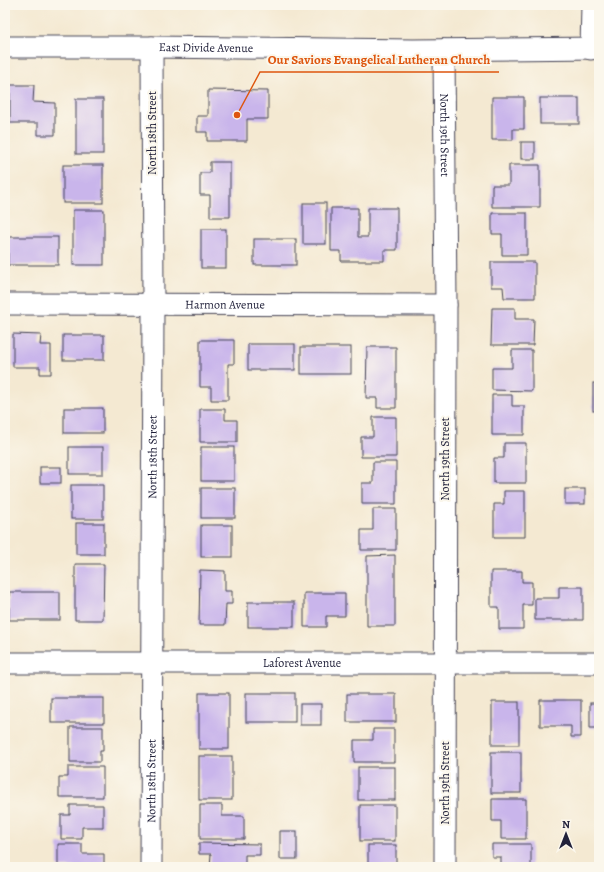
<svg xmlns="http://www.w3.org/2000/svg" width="604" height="872" font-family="Alegreya,serif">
<rect width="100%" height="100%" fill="#fbf7ec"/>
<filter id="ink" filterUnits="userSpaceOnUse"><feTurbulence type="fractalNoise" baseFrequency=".025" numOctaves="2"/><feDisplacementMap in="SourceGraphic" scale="8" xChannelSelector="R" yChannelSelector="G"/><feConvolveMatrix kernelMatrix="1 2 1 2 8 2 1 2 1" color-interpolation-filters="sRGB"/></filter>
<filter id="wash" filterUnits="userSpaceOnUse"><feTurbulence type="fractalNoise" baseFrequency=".012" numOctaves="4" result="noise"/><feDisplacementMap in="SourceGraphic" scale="16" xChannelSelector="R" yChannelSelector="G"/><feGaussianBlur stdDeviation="0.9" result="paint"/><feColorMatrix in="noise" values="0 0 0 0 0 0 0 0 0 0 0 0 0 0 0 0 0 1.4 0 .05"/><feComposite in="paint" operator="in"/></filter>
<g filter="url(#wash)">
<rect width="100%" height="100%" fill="#f4e9d2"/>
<g id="blocks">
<g fill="#c9b5eb">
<polygon points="10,85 34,85 33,102 55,103 55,135 38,135 38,123 10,123"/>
<polygon points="208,90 268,91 268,119 247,119 247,141 207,141 207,132 197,132 197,116 208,116"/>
<polygon points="492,97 524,97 524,129 513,129 513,140 492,140"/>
<rect x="540" y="98" width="39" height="26"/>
<rect x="76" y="99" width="27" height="55"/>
<rect x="521" y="142" width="14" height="17"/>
<polygon points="210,162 230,162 230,217 210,217 210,195 200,195 200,173 210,173"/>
<rect x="63" y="165" width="40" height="38"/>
<polygon points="509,165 540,165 540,207 492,207 492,185 509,185"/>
<rect x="303" y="203" width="23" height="41"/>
<polygon points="331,208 358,208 358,237 368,237 368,208 397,208 397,250 384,250 384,261 341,261 341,251 331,251"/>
<rect x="73" y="210" width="31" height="55"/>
<polygon points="492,213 527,213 527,255 502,255 502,234 492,234"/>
<rect x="201" y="229" width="25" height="39"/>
<rect x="8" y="237" width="50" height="28"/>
<rect x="254" y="239" width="42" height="26"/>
<polygon points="491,262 535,262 535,298 504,298 503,287 491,287"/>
<polygon points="492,308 515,308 515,319 534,319 533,345 491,345"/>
<polygon points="13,334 41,335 40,345 51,345 51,374 40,374 40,367 13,367"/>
<rect x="63" y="335" width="41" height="25"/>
<polygon points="200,340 234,340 234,364 228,364 228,400 211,400 211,387 200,387"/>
<rect x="248" y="344" width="47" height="26"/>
<rect x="301" y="347" width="50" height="27"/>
<polygon points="367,347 396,347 396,408 377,408 377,398 366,398"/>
<polygon points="512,350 532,350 532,391 492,390 492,368 512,368"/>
<rect x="593" y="383" width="6" height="28"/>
<polygon points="492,395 512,395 512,406 524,406 524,435 492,435"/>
<rect x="64" y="408" width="39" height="25"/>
<polygon points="200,409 225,409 225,420 237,420 237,442 200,442"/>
<polygon points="373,417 396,417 396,457 361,457 361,437 373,437"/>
<polygon points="504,443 526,443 526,483 494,483 494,458 504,458"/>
<rect x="69" y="447" width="34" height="27"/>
<rect x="201" y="447" width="33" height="34"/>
<polygon points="373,462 396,462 396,504 362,504 362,483 373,483"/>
<rect x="40" y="467" width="21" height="16"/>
<rect x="71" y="485" width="32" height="34"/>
<rect x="201" y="488" width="34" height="30"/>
<rect x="565" y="489" width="20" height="15"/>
<polygon points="504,491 525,491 525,537 494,537 494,504 504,504"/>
<polygon points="373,509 396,509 396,550 361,550 361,530 373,530"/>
<rect x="76" y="523" width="28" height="31"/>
<rect x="201" y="525" width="31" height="32"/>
<polygon points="395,555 395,626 367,626 367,556"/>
<polygon points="75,564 104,564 103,620 75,620"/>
<polygon points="200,570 225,571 225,591 232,591 232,604 226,604 225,625 199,625"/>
<polygon points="491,571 522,571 522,582 532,582 532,605 523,605 523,629 499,629 499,607 491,607"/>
<polygon points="559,587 583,587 583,620 535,620 535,598 559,598"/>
<rect x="9" y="592" width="51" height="28"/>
<polygon points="304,593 345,593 345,616 326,616 326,627 304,627"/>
<rect x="248" y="602" width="46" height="25"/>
<rect x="199" y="693" width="30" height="56"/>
<rect x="246" y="693" width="49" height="29"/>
<rect x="347" y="694" width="49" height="28"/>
<rect x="51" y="698" width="53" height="25"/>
<polygon points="540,700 581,700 581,737 571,737 571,726 540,726"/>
<rect x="492" y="702" width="27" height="43"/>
<rect x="590" y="703" width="9" height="25"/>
<rect x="300" y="704" width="21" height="21"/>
<polygon points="70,727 103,727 103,751 100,751 100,762 70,762"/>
<polygon points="373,729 394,729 394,762 354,762 354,740 373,740"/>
<rect x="491" y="752" width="30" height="41"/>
<rect x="199" y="756" width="33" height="44"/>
<polygon points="68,767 103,767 103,797 59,797 59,777 68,777"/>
<rect x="358" y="767" width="37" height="33"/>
<polygon points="492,799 526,799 526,839 501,839 501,821 492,821"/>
<polygon points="70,805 103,805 103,827 82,827 82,839 61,839 61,815 70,815"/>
<polygon points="200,805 222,805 222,816 244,816 244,839 200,839"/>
<rect x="360" y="805" width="35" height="36"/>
<rect x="280" y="831" width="17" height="28"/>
<polygon points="199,843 260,844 260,855 245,855 245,867 210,867 211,854 199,854"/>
<polygon points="58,844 82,844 82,854 104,854 104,867 58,867"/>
<polygon points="492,844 531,844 531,867 501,867 501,857 492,857"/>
<rect x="368" y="845" width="28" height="22"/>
</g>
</g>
</g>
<g filter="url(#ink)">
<use href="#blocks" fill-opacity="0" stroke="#424052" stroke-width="1"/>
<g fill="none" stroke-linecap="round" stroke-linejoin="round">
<defs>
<g id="minor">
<path id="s1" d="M5 47H152L413 50 599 48"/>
<polyline points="591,49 592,5"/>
<path id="s2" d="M444 50 446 305 445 867"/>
<path id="s3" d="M5 304 446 305"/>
<path id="s4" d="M5 663H599"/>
<path id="s5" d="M151 867 153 304 152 47"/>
</g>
</defs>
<use href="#minor" stroke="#424052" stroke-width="23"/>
<use href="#minor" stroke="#fff" stroke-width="21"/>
</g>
</g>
<g text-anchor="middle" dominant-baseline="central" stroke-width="4" stroke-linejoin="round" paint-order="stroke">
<g font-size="12" fill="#22223b" stroke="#fbf7ec">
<text stroke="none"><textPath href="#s1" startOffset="201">East Divide Avenue</textPath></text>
<text transform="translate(152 133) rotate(-90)">North 18th Street</text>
<text stroke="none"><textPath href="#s2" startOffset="85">North 19th Street</textPath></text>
<text stroke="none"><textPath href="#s3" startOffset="220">Harmon Avenue</textPath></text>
<text stroke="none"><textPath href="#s5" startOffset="410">North 18th Street</textPath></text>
<text transform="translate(445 459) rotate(-90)">North 19th Street</text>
<text stroke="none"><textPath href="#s4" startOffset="297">Laforest Avenue</textPath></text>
<text stroke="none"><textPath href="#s5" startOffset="86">North 18th Street</textPath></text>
<text transform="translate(445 783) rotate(-90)">North 19th Street</text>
</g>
</g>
<path fill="none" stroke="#de560e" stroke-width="1.5" d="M237 115L260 72H499"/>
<circle fill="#de560e" stroke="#fbf7ec" stroke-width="1.5" cx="237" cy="115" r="4"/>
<g font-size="13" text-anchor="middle" font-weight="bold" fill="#de560e" stroke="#fbf7ec" stroke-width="4" stroke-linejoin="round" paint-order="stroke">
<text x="379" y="64">Our Saviors Evangelical Lutheran Church</text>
</g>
<rect width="604" height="872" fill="none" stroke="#fbf7ec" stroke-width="20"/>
<g transform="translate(566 834)" stroke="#fbf7ec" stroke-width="3" paint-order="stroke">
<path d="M0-3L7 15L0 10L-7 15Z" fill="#22223b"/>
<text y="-6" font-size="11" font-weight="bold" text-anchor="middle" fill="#22223b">N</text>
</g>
</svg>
